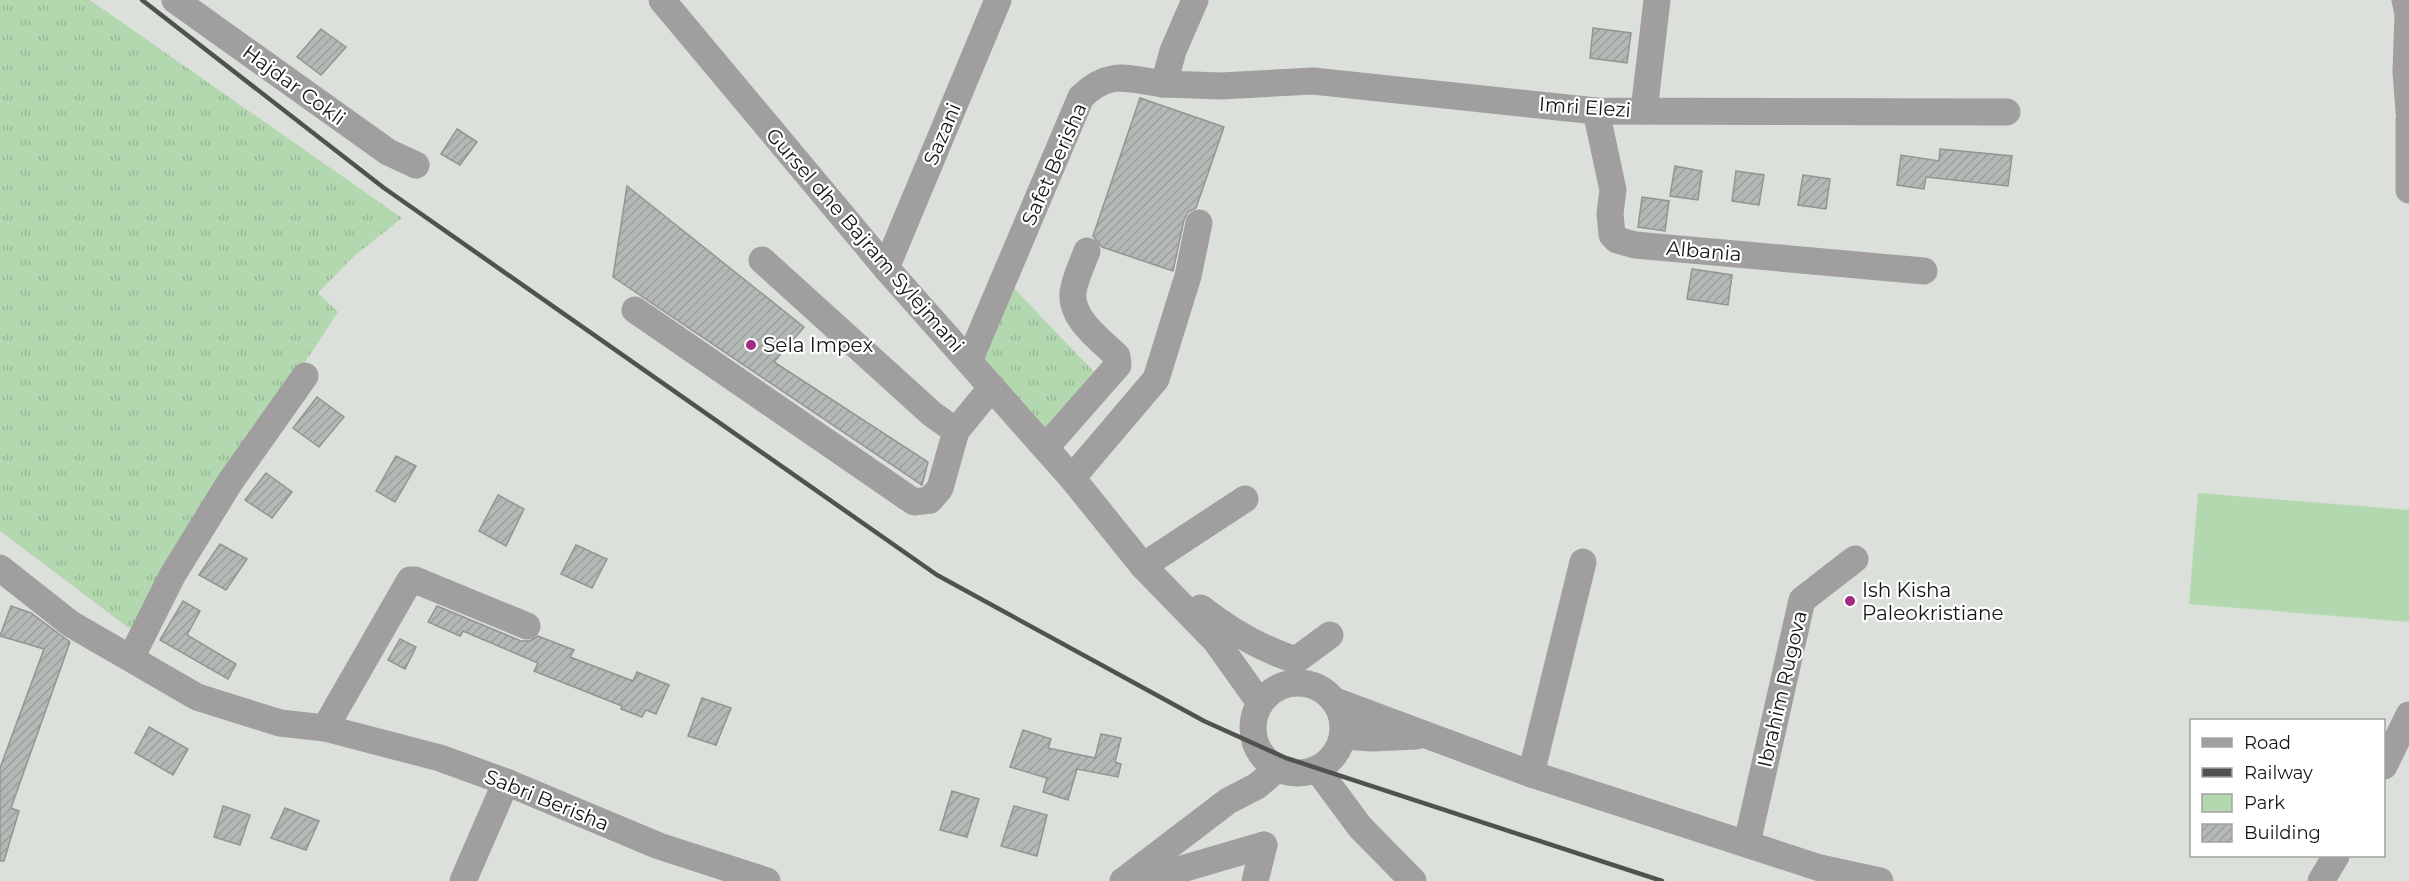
<svg xmlns="http://www.w3.org/2000/svg" width="2409" height="881" font-family="Montserrat,sans-serif">
<defs>
<pattern id="grass-tufts" width="24" height="20" patternUnits="userSpaceOnUse" patternTransform="scale(1.5)"><rect width="24" height="20" fill="#b3d8af"/><path d="M3 7l-1-3M5 7V3M7 7l1-3M15 17l-1-3M17 17v-4M19 17l1-3" fill="none" stroke="#99b996"/></pattern>
<pattern id="building-hatch" width="6" height="6" patternUnits="userSpaceOnUse" patternTransform="scale(1.5)"><rect width="6" height="6" fill="#b5b9b5"/><path d="M-1 1l2-2M0 6l6-6M5 7l2-2" fill="none" stroke="#9b9e9b"/></pattern>
</defs>
<rect width="100%" height="100%" fill="#dce0db"/>
<g fill="url(#grass-tufts)">
<polygon points="0,0 90,0 402,218 354,256 318,293 338,312 130,629 0,531"/>
<polygon points="1011,285 1095,373 1047,432 980,366"/>
</g>
<polygon fill="#b3d8af" points="2198,493 2409,510 2409,622 2189,604"/>
<g fill="url(#building-hatch)" stroke="#929592" stroke-width="1.5">
<polygon points="1593,28 1631,33 1627,63 1590,58"/>
<polygon points="321,29 346,47 321,75 297,57"/>
<polygon points="1140,98 1224,127 1196,208 1188,212 1184,220 1173,271 1102,247 1093,236"/>
<polygon points="457,129 477,142 460,165 441,154"/>
<polygon points="1940,149 2012,156 2008,186 1926,177 1924,189 1897,185 1901,155 1939,161"/>
<polygon points="1675,166 1702,171 1698,200 1670,196"/>
<polygon points="1736,171 1764,175 1759,205 1732,201"/>
<polygon points="1803,175 1830,179 1826,209 1798,205"/>
<polygon points="627,186 804,327 774,362 928,462 922,485 613,277"/>
<polygon points="1642,197 1669,201 1665,231 1638,227"/>
<polygon points="1692,269 1732,275 1728,305 1687,299"/>
<polygon points="317,397 344,417 319,447 293,428"/>
<polygon points="396,456 416,466 395,502 376,491"/>
<polygon points="266,473 292,492 272,518 245,500"/>
<polygon points="498,495 524,509 506,546 479,531"/>
<polygon points="220,544 247,559 226,590 199,575"/>
<polygon points="576,545 607,559 592,588 561,574"/>
<polygon points="183,601 200,611 187,635 236,664 228,679 160,640"/>
<polygon points="11,606 31,613 70,642 11,808 19,811 4,861 0,861 0,768 44,649 0,636"/>
<polygon points="437,606 521,641 530,641 538,636 574,650 570,657 633,681 637,672 669,685 656,714 646,710 642,717 621,709 622,706 534,671 538,663 463,631 460,636 428,622"/>
<polygon points="400,639 416,647 405,669 388,660"/>
<polygon points="702,698 731,708 716,745 688,736"/>
<polygon points="149,727 188,749 173,775 135,753"/>
<polygon points="1023,730 1051,739 1048,748 1095,758 1101,734 1121,738 1115,762 1121,764 1118,777 1077,769 1068,800 1043,792 1047,778 1010,767"/>
<polygon points="952,791 979,799 967,837 940,830"/>
<polygon points="223,806 250,815 240,845 214,837"/>
<polygon points="1014,806 1047,815 1037,856 1001,846"/>
<polygon points="285,808 319,821 306,850 271,838"/>
</g>
<g fill="none" stroke-linecap="round" stroke-linejoin="round">
<g stroke="#a09e9f" stroke-width="27">
<polyline points="175,0 388,152 416,165"/>
<polyline points="662,0 886,268 1072,478 1143,566 1215,640 1260,703"/>
<polyline points="2405,0 2408,14 2406,72 2409,111"/>
<polyline points="1164,84 1221,86 1313,81 1596,111 2007,112"/>
<polyline points="1596,111 1613,190 1610,213 1612,235 1617,240 1635,245 1924,271"/>
<polyline points="1644,111 1657,0"/>
<polyline points="2409,119 2409,190"/>
<polyline points="762,260 932,414 956,431"/>
<polyline points="886,268 998,0"/>
<polyline points="635,310 914,502 930,500 940,488 956,431 992,387"/>
<path d="M969 361 1081 97C1110 69 1127 79 1164 84L1173 51 1195 0"/>
<path d="M1046 447 1118 365 1117 356C1101 340 1070 319 1073 292 1075 279 1082 264 1087 251"/>
<polyline points="1072,478 1156,379 1188,276 1199,223"/>
<polyline points="1143,566 1245,499"/>
<polyline points="0,568 71,624 197,697 280,723 325,728 440,758 506,782 659,846 767,881"/>
<path d="M1201 608C1229 630 1261 649 1296 660L1330 635"/>
<polyline points="131,658 172,576 230,482 305,376"/>
<circle cx="1298" cy="728" r="45"/>
<polyline points="1335,701 1531,774 1820,868 1880,881"/>
<polyline points="325,728 410,580 415,580 527,626"/>
<polyline points="1343,736 1372,738 1417,736"/>
<polyline points="2384,766 2409,715"/>
<polyline points="1317,769 1360,827 1413,881"/>
<polyline points="1531,774 1583,562"/>
<polyline points="1747,843 1802,600 1855,559"/>
<polyline points="463,881 506,782"/>
<polyline points="1123,881 1228,801 1257,786 1278,768"/>
<polyline points="1141,881 1264,845"/>
<polyline points="1255,881 1264,845"/>
<polyline points="2321,881 2336,856"/>
</g>
<polyline stroke="#50524f" stroke-width="4.5" points="142,0 384,188 937,575 1204,721 1286,758 1662,881"/>
</g>
<g fill="#a12b85" stroke="#fff" stroke-width="2">
<circle cx="751" cy="345" r="6"/>
<circle cx="1850" cy="601" r="6"/>
</g>
<g text-anchor="middle" dominant-baseline="central" stroke-width="4.5" stroke-linejoin="round" paint-order="stroke">
<g font-size="20" fill="#141614" stroke="#fff">
<text transform="translate(294 85) rotate(36)">Hajdar Cokli</text>
<text transform="translate(1585 107) rotate(4)">Imri Elezi</text>
<text transform="translate(942 134) rotate(-67)">Sazani</text>
<text transform="translate(1054 164) rotate(-66)">Safet Berisha</text>
<text transform="translate(865 240) rotate(49)">Gursel dhe Bajram Sylejmani</text>
<text transform="translate(1704 251) rotate(5)">Albania</text>
<text transform="translate(1782 689) rotate(-77)">Ibrahim Rugova</text>
<text transform="translate(547 800) rotate(22)">Sabri Berisha</text>
</g>
<g font-size="20" fill="#141614" stroke="#fff" text-anchor="start">
<text x="763" y="345">Sela Impex</text>
<text x="1862" y="590">Ish Kisha<tspan x="1862" dy="23">Paleokristiane</tspan></text>
</g>
</g>
<rect x="2190" y="719" width="195" height="138" fill="#ffffff" stroke="#a1a2a1" stroke-width="1.5"/>
<rect x="2202" y="738" width="30" height="9" fill="#a09e9f" stroke="#a1a2a1" stroke-width="1.5"/>
<text x="2244" y="749" font-size="18" fill="#141614">Road</text>
<rect x="2202" y="768" width="30" height="9" fill="#50524f" stroke="#a1a2a1" stroke-width="1.5"/>
<text x="2244" y="779" font-size="18" fill="#141614">Railway</text>
<rect x="2202" y="794" width="30" height="18" fill="#b3d8af" stroke="#a1a2a1" stroke-width="1.5"/>
<text x="2244" y="809" font-size="18" fill="#141614">Park</text>
<rect x="2202" y="824" width="30" height="18" fill="url(#building-hatch)" stroke="#a1a2a1" stroke-width="1.5"/>
<text x="2244" y="839" font-size="18" fill="#141614">Building</text>
</svg>
